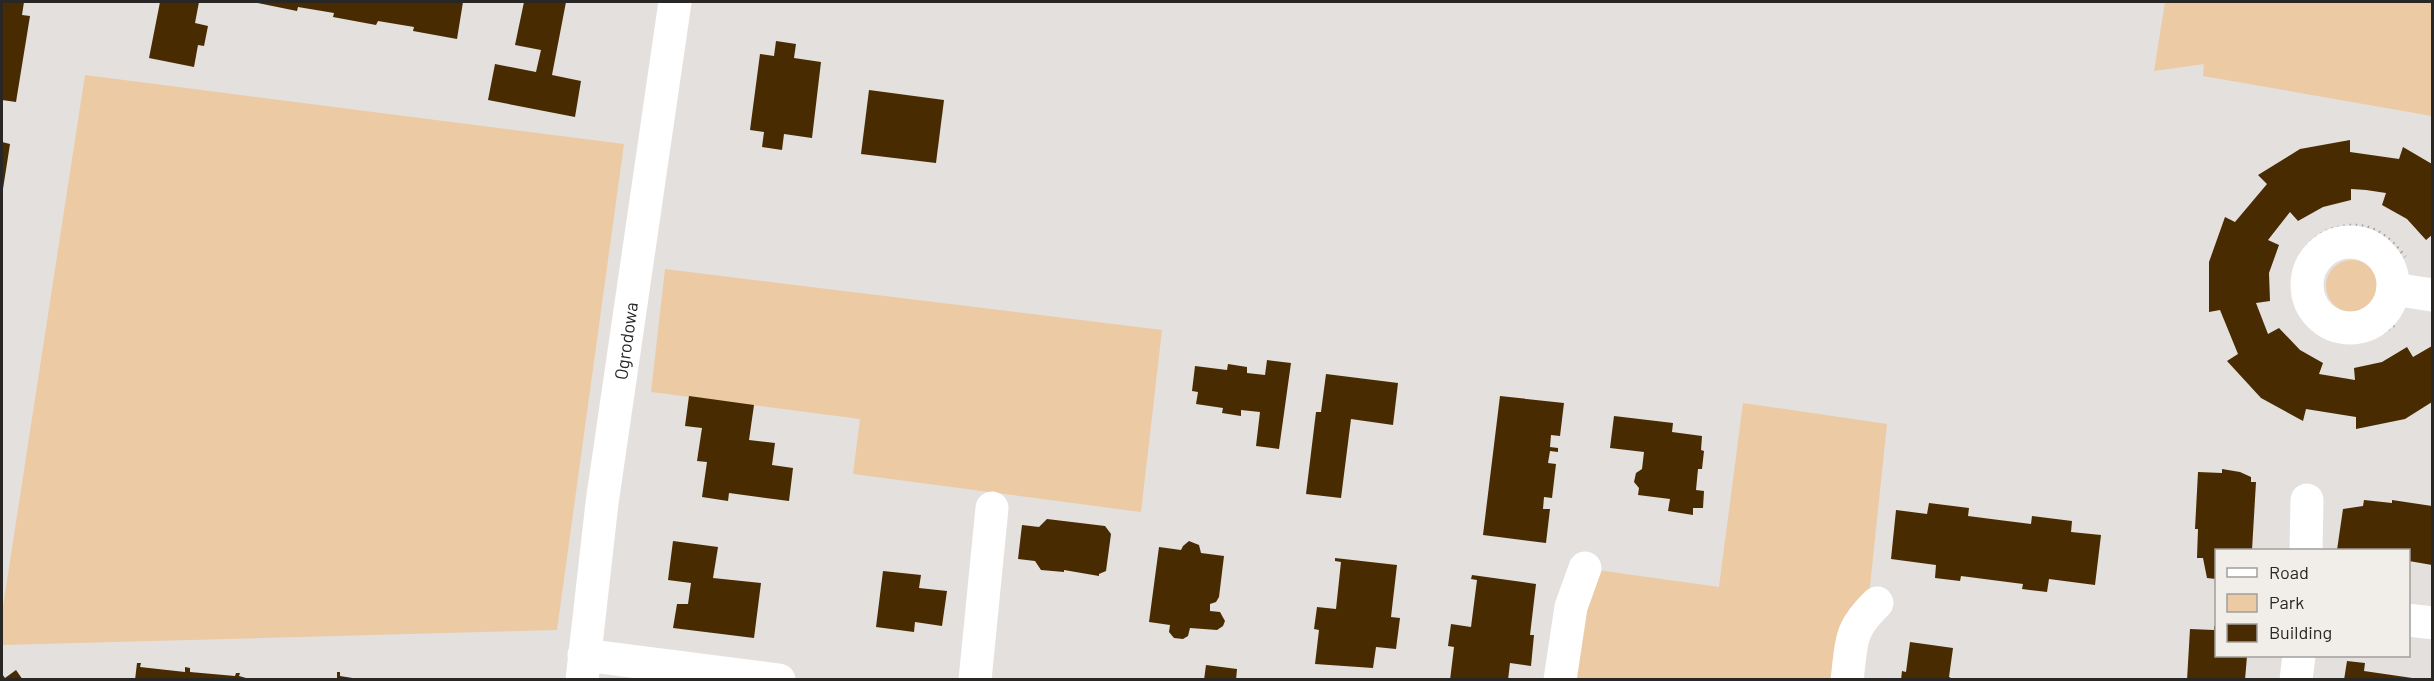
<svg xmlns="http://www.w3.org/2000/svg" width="2434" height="681" font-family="Barlow,sans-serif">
<rect width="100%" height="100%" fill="#e4e0dd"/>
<g fill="#eccaa4">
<polygon points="2165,2 2432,2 2432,116 2203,76 2204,64 2154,71"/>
<polygon points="85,75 624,144 557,630 2,645 2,613"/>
<circle cx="2352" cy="286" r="26"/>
<polygon points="665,269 1162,330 1141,512 853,474 860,419 651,392"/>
<polygon points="1743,403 1887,424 1868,605 1834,679 1572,680 1581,597 1597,570 1719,587"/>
</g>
<g fill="#482b00">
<polygon points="2,2 24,2 22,15 30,16 16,102 2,100"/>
<polygon points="160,2 199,2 195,23 208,26 204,46 198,45 194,67 149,58"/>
<polygon points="253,2 463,2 457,39 413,31 414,27 378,21 376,25 333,17 334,13 298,7 297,11"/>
<polygon points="524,2 566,2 552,75 581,81 575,117 488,100 495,64 536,72 541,50 515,45"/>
<polygon points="776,41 796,44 794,58 821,62 812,138 784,134 782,150 762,147 764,132 750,130 760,54 774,56"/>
<polygon points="869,90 944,100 936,163 861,154"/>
<polygon points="2350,140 2350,152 2399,159 2403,147 2432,164 2432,235 2426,240 2407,219 2382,205 2386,193 2366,190 2351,189 2351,200 2323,207 2298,221 2290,212 2268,240 2279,245 2269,273 2270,301 2256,303 2268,334 2279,328 2300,350 2323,363 2319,374 2355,380 2354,368 2382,362 2407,347 2413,357 2432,346 2432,402 2405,419 2356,429 2356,417 2306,409 2303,421 2261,398 2227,361 2238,354 2220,310 2209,312 2209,262 2225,217 2235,222 2267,184 2258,175 2300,149"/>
<polygon points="2,142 10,144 3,189 2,189"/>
<polygon points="1267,360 1291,363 1279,449 1256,446 1260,412 1241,410 1241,416 1222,413 1223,408 1196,404 1198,392 1192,391 1195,366 1227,370 1228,364 1247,367 1247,373 1265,375"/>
<polygon points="1326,374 1398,383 1393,425 1351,419 1341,498 1306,494 1316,412 1321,412"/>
<polygon points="689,396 754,405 749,440 775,443 772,465 793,468 789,501 729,493 728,501 702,497 707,462 697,461 702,428 685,426"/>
<polygon points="1500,396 1564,403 1560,436 1551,435 1550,447 1558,448 1558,452 1550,451 1548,463 1556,464 1552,498 1544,497 1543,509 1550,509 1546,543 1483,535"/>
<polygon points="1614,416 1673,423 1672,432 1702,436 1701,450 1704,451 1702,469 1698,469 1696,490 1704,491 1703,508 1693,508 1693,515 1668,511 1670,499 1638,495 1639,488 1634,482 1636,473 1642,469 1644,452 1610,448"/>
<polygon points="2222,469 2240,472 2251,477 2251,482 2256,482 2252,550 2216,550 2216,579 2207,578 2203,558 2197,558 2198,529 2195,529 2198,472 2222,473"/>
<polygon points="2364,500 2392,503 2392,500 2432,506 2432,565 2409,561 2409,550 2337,550 2343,509 2363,506"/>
<polygon points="1929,503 1969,508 1968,516 1999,520 2031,524 2032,516 2072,521 2071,532 2101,535 2095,585 2049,579 2047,592 2022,589 2023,584 1961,576 1960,581 1935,578 1936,565 1891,559 1896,510 1927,514"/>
<polygon points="1047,519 1105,526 1111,534 1106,571 1099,574 1099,576 1064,570 1064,572 1041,570 1035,561 1018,559 1022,525 1039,527"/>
<polygon points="673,541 718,547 713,578 761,583 754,638 673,628 677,604 688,604 691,583 668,580"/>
<polygon points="1189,541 1199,545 1201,553 1224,556 1219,597 1216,602 1210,604 1210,611 1220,612 1225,621 1223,626 1217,630 1190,628 1188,636 1183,639 1174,638 1169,632 1170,625 1149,622 1159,547 1181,550 1183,546"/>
<polygon points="1335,558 1397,565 1391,617 1400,618 1396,649 1376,647 1373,668 1315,664 1319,630 1314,629 1317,607 1336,609 1341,562 1335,561"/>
<polygon points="883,571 921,575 919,588 947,591 942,626 915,622 914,632 876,627"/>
<polygon points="1472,575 1536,584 1530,635 1534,635 1531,666 1510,663 1508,680 1450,680 1454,647 1448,646 1451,624 1471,627 1477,580 1471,579"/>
<polygon points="2214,626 2216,626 2216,656 2247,656 2245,680 2187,680 2190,629 2214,630"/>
<polygon points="1910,642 1953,648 1949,677 1955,680 1901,680 1902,671 1906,672"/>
<polygon points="2347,661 2365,663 2364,671 2426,680 2344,680"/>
<polygon points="137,663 141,663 140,667 185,672 185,667 190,668 190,672 235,676 236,673 240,673 239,676 253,680 135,680"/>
<polygon points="1206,665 1237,669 1236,680 1204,680"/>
<polygon points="16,670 23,680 2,680 2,674 5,678"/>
<polygon points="337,672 340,672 340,676 365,680 337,680"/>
</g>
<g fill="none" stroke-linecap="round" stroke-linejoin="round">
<path stroke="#a7a4a2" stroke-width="4" stroke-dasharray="1.5 4.5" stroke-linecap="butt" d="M2394 325C2387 330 2378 335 2370 338 2292 363 2263 235 2348 226 2373 223 2390 238 2405 257"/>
<g stroke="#fff" stroke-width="33">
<circle cx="2350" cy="285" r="43"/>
<polyline points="2393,289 2432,295"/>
<polyline points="2306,550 2307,500"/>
<polyline points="2408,620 2432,623"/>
<polyline points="584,655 779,680"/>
<path id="s1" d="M582 680 602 503 675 2"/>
<polyline points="975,680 992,508"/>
<polyline points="1560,680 1571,607 1585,568"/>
<path d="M1847 680C1852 642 1848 631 1877 603"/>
<polyline points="2296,680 2299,656"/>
</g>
</g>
<g text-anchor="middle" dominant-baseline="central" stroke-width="6" stroke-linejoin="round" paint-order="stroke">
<g font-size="18" fill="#282726" stroke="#f1eeea">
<text stroke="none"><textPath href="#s1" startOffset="342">Ogrodowa</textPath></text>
</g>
</g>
<rect width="2434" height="681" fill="none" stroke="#282726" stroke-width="6"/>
<rect x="2215" y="549" width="195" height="108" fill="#f1eeea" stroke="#a19e9c" stroke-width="1.5"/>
<rect x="2227" y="568" width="30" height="9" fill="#ffffff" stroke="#a19e9c" stroke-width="1.5"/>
<text x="2269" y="579" font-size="18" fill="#282726">Road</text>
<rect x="2227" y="594" width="30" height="18" fill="#eccaa4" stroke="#a19e9c" stroke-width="1.5"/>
<text x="2269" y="609" font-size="18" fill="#282726">Park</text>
<rect x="2227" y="624" width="30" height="18" fill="#482b00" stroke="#a19e9c" stroke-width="1.5"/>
<text x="2269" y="639" font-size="18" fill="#282726">Building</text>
</svg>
